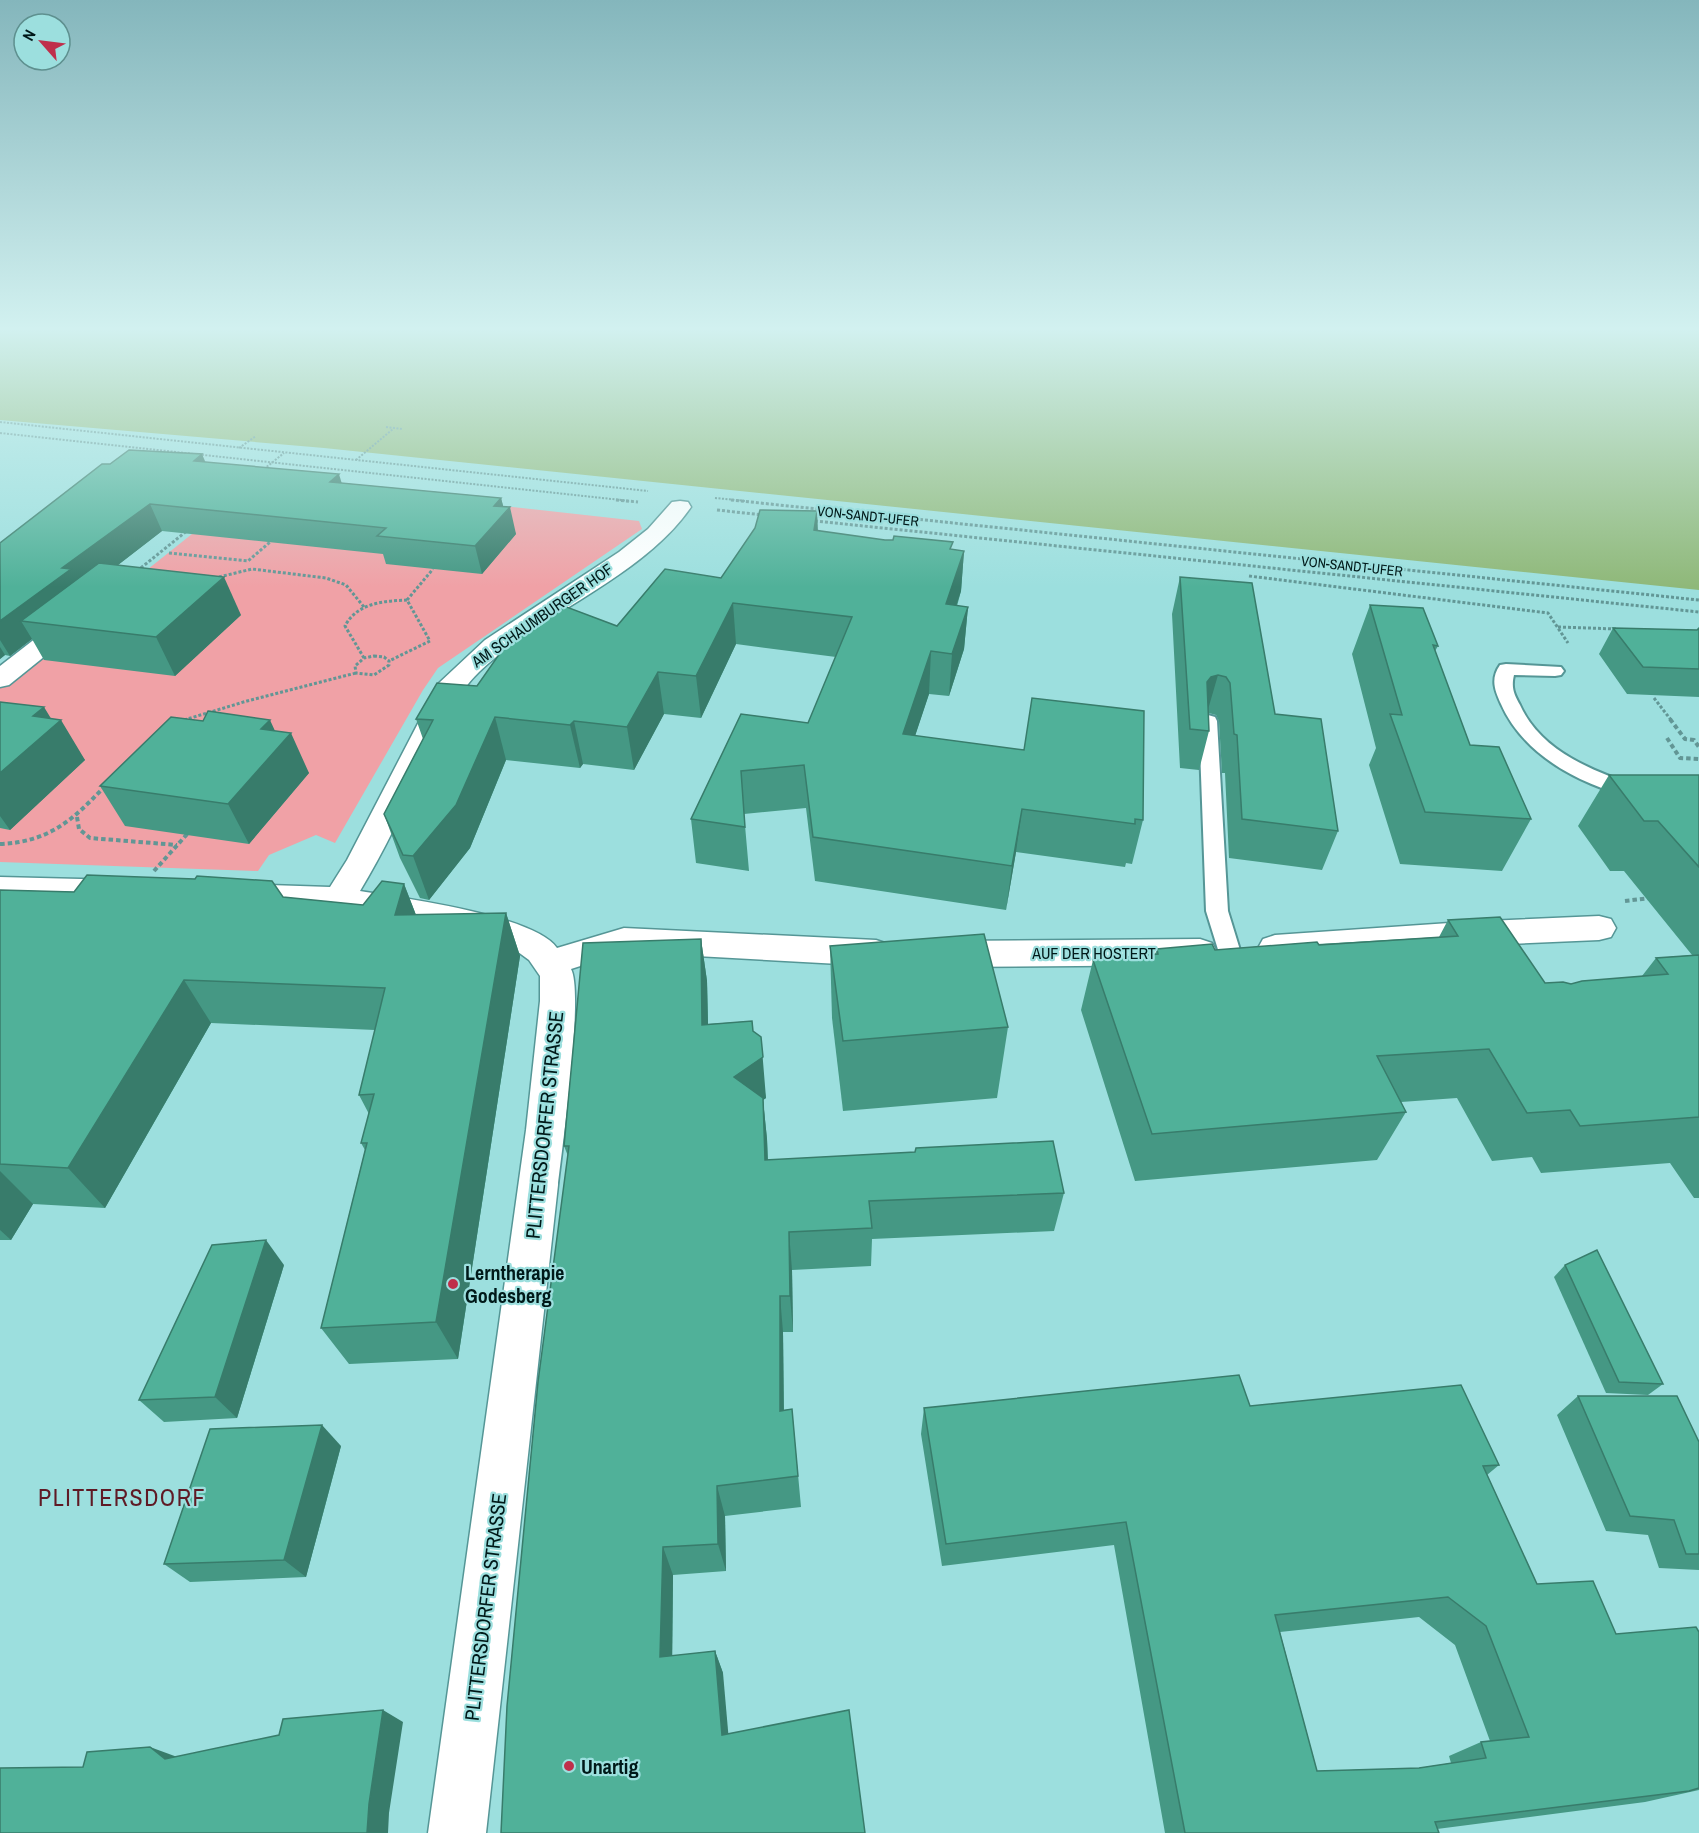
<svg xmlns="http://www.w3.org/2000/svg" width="1699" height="1833" font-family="'Archivo Narrow',sans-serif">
<rect width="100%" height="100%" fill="#9cdfde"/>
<polygon fill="#f0a1a6" points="261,479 639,521 642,529 438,668 423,690 335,843 316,835 269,855 258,871 0,862 0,687"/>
<polygon fill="#8fb879" points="0,330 1699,330 1699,590 324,448 0,420"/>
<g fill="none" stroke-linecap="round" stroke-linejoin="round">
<defs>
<g id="service">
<path d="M1506 664 1561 667 1564 671 1561 675 1555 676 1514 675C1511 688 1514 694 1520 705 1541 752 1595 772 1640 787L1643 792 1640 797 1633 798C1580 784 1524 756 1501 704 1495 691 1490 679 1500 665Z"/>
<polygon points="1208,715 1215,717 1217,721 1228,911 1240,950 1236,956 1228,959 1220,956 1206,911 1199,721 1201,717"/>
</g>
<g id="minor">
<path d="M680 501 688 502 691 507C642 578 542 612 479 672 455 695 443 727 428 757 407 802 386 848 360 891 402 898 534 915 557 948L624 928 876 940 888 944 893 953 888 962 876 966 624 952 571 969C584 992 562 1150 558 1185 534 1401 510 1617 486 1833H428L526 1130 540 1001V976L529 960 514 949 441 929 339 911 239 906 228 903 223 895 228 887 239 884 330 887 347 860 439 683 485 640 619 552 648 529 672 502Z"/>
<polygon points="72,615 81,617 84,622 81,627 9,685 0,687 0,666 63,617"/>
<polygon points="0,877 121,880 132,883 137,891 132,899 121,902 0,899"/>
<polygon points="1599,916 1611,919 1616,928 1611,937 1599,940 1464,946 1275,961 1263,957 1258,948 1263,939 1275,935 1464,922"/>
<polygon points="1200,939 1212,943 1217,952 1212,961 1200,965 945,967 933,963 928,954 933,945 945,941"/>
</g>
</defs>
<use href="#service" stroke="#559696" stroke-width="4"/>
<use href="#minor" stroke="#559696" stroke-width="3"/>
<g stroke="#629695" stroke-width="2" stroke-dasharray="2 1.5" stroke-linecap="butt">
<polyline points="0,422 648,491"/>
<polyline points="386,427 403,429"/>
<polyline points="0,433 630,501"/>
<polyline points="239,448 256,436"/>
<polyline points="356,460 394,428"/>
<polyline points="264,469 284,453"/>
<polyline points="715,498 746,501"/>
</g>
<g stroke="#629695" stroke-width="3" stroke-dasharray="3 2" stroke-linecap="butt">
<polyline points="616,500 638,502"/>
<polyline points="731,500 1699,600"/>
<polyline points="717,510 763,515"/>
<polyline points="815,521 1699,612"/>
<polyline points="169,553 248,561 270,542"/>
<polyline points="137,571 188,530"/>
<polyline points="1249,576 1548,613 1568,643"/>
<polyline points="219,577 252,569 326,578 346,585 364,607"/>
<polyline points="407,600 433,569"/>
<polyline points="1558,627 1617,629"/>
<polygon points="374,656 384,657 389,661 389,665 374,675 356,673 355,666 364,658"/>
<path d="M364 658 345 626C357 603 383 601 407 600L430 641 389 661"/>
<polyline points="1654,698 1671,720"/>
<polyline points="184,720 247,701 356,673"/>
</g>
<g stroke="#629695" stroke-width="4" stroke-dasharray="4.5 3" stroke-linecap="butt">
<polyline points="1670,719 1685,739 1694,740 1699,747"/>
<polyline points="183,721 189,719"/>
<polyline points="1667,738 1680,758 1699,759"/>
<polyline points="77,817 79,829 90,838 177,845"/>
<path d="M0 844C49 842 73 820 105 786"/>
<polyline points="154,871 189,832"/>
<polyline points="1625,901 1650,898"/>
</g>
<use href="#service" fill="#fff" fill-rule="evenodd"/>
<use href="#minor" fill="#fff" fill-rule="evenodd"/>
</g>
<g fill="#459884" fill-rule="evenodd">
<polygon points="110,464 342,483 501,498 503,506 516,534 482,574 386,564 383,554 162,531 118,565 241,615 175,676 44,660 32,639 10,656 5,655 0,659 0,543"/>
<polygon points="817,511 818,531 964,551 961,591 957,606 968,607 964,649 949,696 929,694 915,736 1143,820 1132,864 1126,863 1125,867 1016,852 1006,910 815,881 806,808 744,814 749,871 696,863 691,819 741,714 808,723 836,657 736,644 701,718 664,714 634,770 583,764 580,768 506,760 470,848 429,900 420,898 400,858 384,814 423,739 416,719 477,686 617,626 721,578"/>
<polygon points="1180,577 1275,714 1338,831 1322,870 1229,858 1225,773 1222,773 1219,721 1216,715 1209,713 1209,731 1199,770 1180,768 1172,614"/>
<polygon points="1370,605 1438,646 1435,651 1470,745 1531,819 1502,871 1400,864 1369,765 1376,748 1352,654"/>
<polygon points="1613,628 1697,630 1699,628 1699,697 1627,694 1599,654"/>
<polygon points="0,702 51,719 85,760 10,830 0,828"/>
<polygon points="275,731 309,773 249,844 125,826 100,786"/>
<polygon points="1609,775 1699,775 1699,1198 1694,1198 1670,1163 1541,1173 1532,1157 1492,1161 1457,1098 1401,1102 1406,1112 1377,1160 1135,1181 1081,1010 1093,960 1155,954 1157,949 1215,950 1439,937 1448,920 1545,983 1571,984 1642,976 1656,958 1692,955 1624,871 1610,871 1578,826"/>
<polygon points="404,884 416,915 506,913 520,956 458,1359 349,1364 321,1328 365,1150 361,1143 369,1114 359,1095 375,1030 211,1023 105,1208 33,1204 11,1240 0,1240 0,890 283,897 363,905"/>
<polygon points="701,939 707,981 708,1024 752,1021 753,1032 766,1098 763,1100 767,1139 768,1160 1064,1193 1054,1231 872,1239 871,1266 792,1270 793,1332 783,1332 784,1410 792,1409 801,1507 725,1516 726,1571 673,1575 672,1656 715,1651 723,1673 501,1833 568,1156 564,1146"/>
<polygon points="830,946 1008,1027 997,1098 843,1111 832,1018"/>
<polygon points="284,1265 237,1418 164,1422 139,1400"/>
<polygon points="1565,1265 1663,1384 1648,1395 1606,1393 1554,1277"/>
<polygon points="1578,1396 1699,1442 1699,1570 1659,1568 1648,1535 1606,1531 1557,1415"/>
<path d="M1250 1406 1499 1465 1487 1475 1537 1584 1616 1634 1699 1632V1790L1645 1802 1437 1829 1439 1833H1165L1114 1545 942 1566 921 1434 924 1408ZM1419 1617 1455 1645 1490 1741 1481 1742 1449 1756 1451 1763 1419 1768 1317 1771 1280 1632Z"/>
<polygon points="341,1446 306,1577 190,1582 164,1564"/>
</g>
<g fill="#387c6b">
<polygon points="202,454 213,480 194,461"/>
<polygon points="339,474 347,501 330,482"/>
<polygon points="501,498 505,513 510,507 516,534 482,574 475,546 494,506"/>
<polygon points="150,504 162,531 83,592 21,621 32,639 10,656 0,640 0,621 62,568"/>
<polygon points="817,511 818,551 814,530"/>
<polygon points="964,551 961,591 943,646 946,604"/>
<polygon points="224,577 241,615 175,676 156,637"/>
<polygon points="733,603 736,644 701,718 696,676"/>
<polygon points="968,607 964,649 949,696 952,654"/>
<polygon points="0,647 5,655 0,659"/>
<polygon points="931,651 929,694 901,778 903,734"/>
<polygon points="658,672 664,714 634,770 627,727"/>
<polygon points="1218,675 1207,713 1207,682 1211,677"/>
<polygon points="44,707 55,725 61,720 85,760 10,830 0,816 0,773 33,716"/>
<polygon points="495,717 506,760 470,848 429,900 413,856"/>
<polygon points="270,720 281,744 291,733 309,773 249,844 228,804 261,729"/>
<polygon points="574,721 583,764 580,768 570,725"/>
<polygon points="1022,809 1016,852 1006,910 1012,866"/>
<polygon points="404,884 421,928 395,915"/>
<polygon points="506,913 520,956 458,1359 436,1322"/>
<polygon points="701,939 707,981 709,1066 702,1025"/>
<polygon points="184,980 211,1023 105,1208 68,1168"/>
<polygon points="752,1021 756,1061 761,1037 766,1098 763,1100 767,1139 769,1199 765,1160 734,1077"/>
<polygon points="0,1171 33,1204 11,1240 0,1230"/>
<polygon points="789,1232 792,1270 793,1332 790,1296"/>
<polygon points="266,1240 284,1265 237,1418 215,1397"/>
<polygon points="780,1296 783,1332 784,1444 780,1411"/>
<polygon points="322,1425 341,1446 306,1577 284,1560"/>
<polygon points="717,1486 725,1516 726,1571 718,1544"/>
<polygon points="663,1547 673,1575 672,1679 660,1657"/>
<polygon points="715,1651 723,1673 730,1753 722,1735"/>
<polygon points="383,1710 403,1722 389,1813 388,1833 367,1833 369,1804"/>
<polygon points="150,1747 180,1758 165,1759"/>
</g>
<g fill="#50b199" stroke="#387c6b" stroke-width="1.5" fill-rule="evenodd">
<polygon points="129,450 202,454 194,461 339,474 330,482 501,498 494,506 510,507 475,546 377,536 386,528 150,504 62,568 71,569 0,621 0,543 102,464 110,464"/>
<polygon points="760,510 817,511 814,530 885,540 893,540 894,536 953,542 950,549 964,551 946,604 968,607 952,654 931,651 903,734 1024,750 1032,698 1144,711 1143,820 1135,819 1135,824 1022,809 1012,866 813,837 804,765 741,771 745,827 691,819 741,714 808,723 852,617 733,603 696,676 658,672 627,727 574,721 570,725 495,717 456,805 413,856 403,855 384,814 433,720 416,719 437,683 477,686 505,646 564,606 617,626 665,569 721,578 755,528"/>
<polygon points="99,563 224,577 156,637 21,621"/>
<polygon points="1180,577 1252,583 1275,714 1321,719 1338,831 1242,819 1237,735 1234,734 1230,683 1226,677 1218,675 1211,677 1207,682 1209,731 1190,729"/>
<polygon points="1370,605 1423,608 1438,646 1433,645 1470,745 1499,747 1531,819 1425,812 1390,714 1402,715"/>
<polygon points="1613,628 1697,630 1699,628 1699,669 1643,667"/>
<polygon points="0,702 44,707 33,716 61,720 0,773"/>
<polygon points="208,711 270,720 261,729 291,733 228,804 100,786 171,717 203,721"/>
<polygon points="1609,775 1699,775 1699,867 1658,821 1644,821"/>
<polygon points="87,875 195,879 197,876 272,881 283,897 363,905 382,881 404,884 395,915 506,913 436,1322 321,1328 367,1143 361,1143 374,1094 359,1095 385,988 184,980 68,1168 0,1164 0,890 74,892"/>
<polygon points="1500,917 1545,983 1563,982 1571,984 1582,981 1668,974 1656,958 1699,955 1699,1117 1580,1126 1570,1110 1527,1113 1489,1049 1377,1056 1406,1112 1152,1134 1093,960 1158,954 1157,949 1212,944 1215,950 1317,942 1319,945 1458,936 1448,920"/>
<polygon points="984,934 1008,1027 843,1041 830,946"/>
<polygon points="701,939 702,1025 752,1021 753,1031 761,1037 763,1057 734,1077 763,1098 765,1160 915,1152 916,1148 1053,1141 1064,1193 869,1201 872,1228 789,1232 790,1296 780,1296 780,1411 792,1409 798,1476 717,1486 718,1544 663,1547 660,1657 715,1651 722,1735 849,1710 865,1833 501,1833 507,1706 538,1382 569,1146 564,1146 583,943"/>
<polygon points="266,1240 215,1397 139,1400 212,1245"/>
<polygon points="1597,1250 1663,1384 1619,1382 1565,1265"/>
<path d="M1239 1375 1250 1406 1461 1385 1499 1465 1483 1466 1537 1584 1593 1581 1616 1634 1696 1627 1699 1632V1788L1689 1791 1435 1822 1439 1833H1185L1126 1522 946 1544 924 1408ZM1448 1597 1486 1626 1529 1737 1481 1742 1486 1758 1419 1768 1317 1771 1275 1615Z"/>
<polygon points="1578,1396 1677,1396 1699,1442 1699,1554 1686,1554 1674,1520 1630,1516"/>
<polygon points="322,1425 284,1560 164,1564 210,1429"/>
<polygon points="383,1710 369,1804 367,1833 0,1833 0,1768 83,1767 87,1752 150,1747 165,1759 279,1735 283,1719"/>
</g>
<linearGradient id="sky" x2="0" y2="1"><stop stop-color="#84b6bc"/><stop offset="0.56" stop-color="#d2f1f0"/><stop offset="1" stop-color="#d2f1f0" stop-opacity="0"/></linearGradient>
<rect width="1699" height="587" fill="url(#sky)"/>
<g fill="#bf2f4b" stroke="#9cdfde" stroke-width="2">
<circle cx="453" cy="1284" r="6"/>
<circle cx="569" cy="1766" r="6"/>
</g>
<g text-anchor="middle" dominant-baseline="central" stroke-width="4.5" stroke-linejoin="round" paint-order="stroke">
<g font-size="14" fill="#001919" stroke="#9cdfde">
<text transform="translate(868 516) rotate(6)">VON-SANDT-UFER</text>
<text transform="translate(1352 566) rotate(6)">VON-SANDT-UFER</text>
</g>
<g font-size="16" fill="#001919" stroke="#9cdfde">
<text transform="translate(542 615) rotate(-35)">AM SCHAUMBURGER HOF</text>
<text x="1094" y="953">AUF DER HOSTERT</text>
</g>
<g font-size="20" fill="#001919" stroke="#9cdfde">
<text transform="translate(544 1125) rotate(-84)">PLITTERSDORFER STRASSE</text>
<text transform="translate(485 1607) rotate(-83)">PLITTERSDORFER STRASSE</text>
</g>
<g font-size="20" font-weight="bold" fill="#001919" stroke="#9cdfde" text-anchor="start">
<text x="465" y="1272">Lerntherapie<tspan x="465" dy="23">Godesberg</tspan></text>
<text x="581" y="1766">Unartig</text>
</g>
<g font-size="24" letter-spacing="1.5" fill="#5f1a25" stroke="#9cdfde">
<text x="122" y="1497">PLITTERSDORF</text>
</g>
</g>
<g transform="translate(42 42) rotate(298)"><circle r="28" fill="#9cdfde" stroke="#5e908f" stroke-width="1.5"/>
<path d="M0-4.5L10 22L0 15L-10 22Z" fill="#bf2f4b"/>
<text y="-9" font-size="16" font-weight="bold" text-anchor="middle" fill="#001919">N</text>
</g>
</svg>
